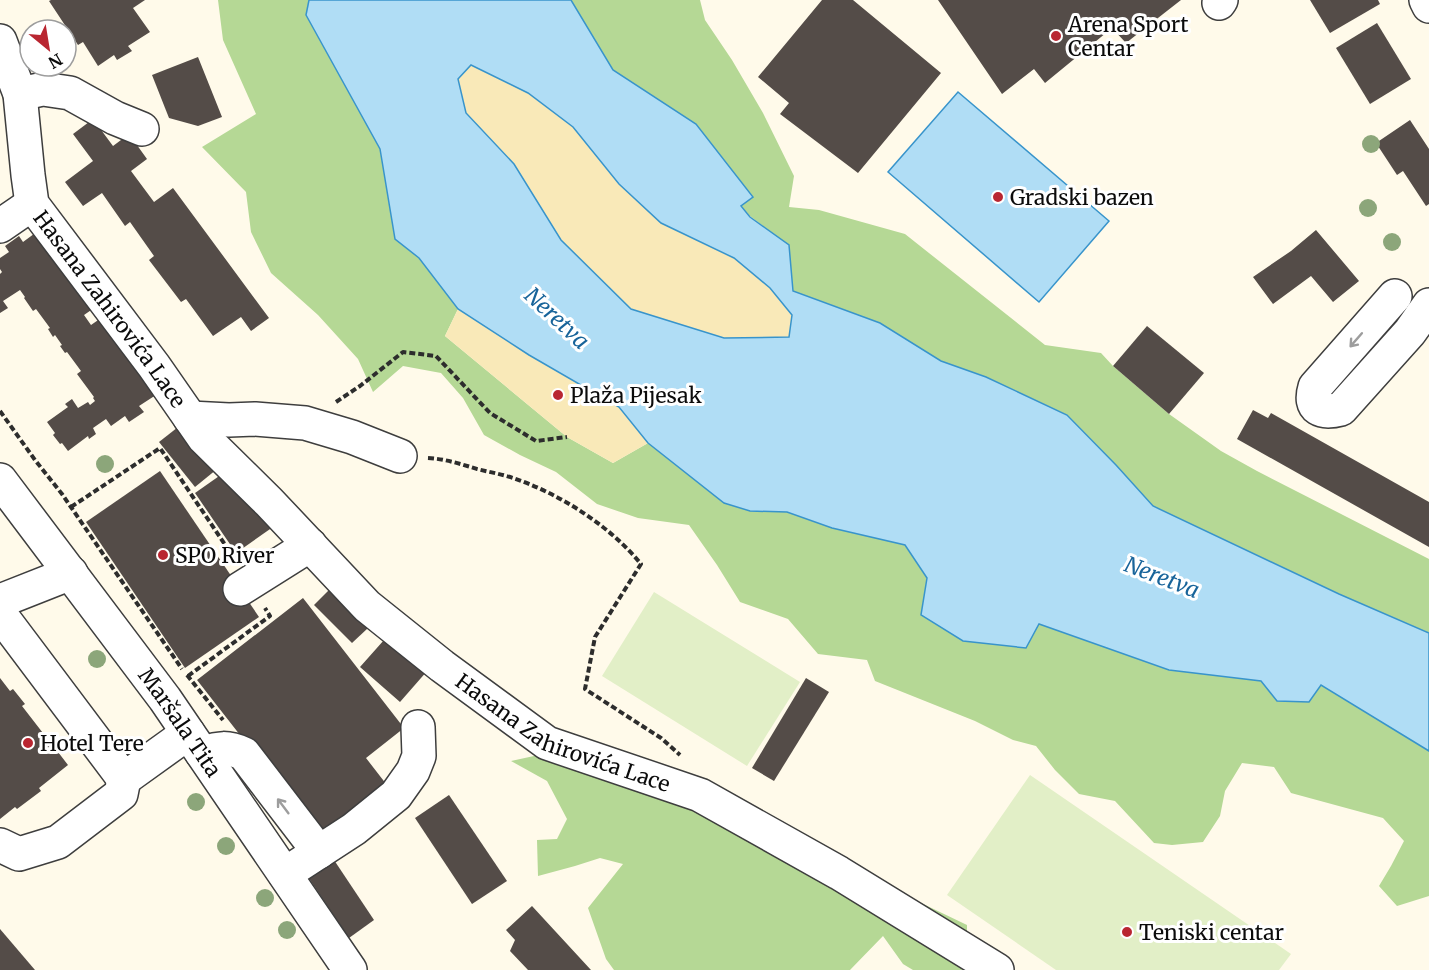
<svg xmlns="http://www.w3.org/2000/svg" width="1429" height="970" font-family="Merriweather,serif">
<rect width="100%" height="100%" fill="#fffaea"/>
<g fill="#b5d895">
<polygon points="218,0 309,0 306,15 380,149 395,239 419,258 458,309 445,336 567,437 613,463 648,443 724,503 750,511 787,512 832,528 905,545 927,578 921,615 1039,624 1169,670 1261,681 1321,684 1429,751 1429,896 1397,906 1379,886 1391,866 1404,841 1383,818 1291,793 1274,767 1242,763 1225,791 1220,816 1203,842 1172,845 1154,843 1115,801 1079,794 1055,770 1036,746 1013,740 975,721 875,681 867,660 818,654 788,619 740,602 717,565 689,525 638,518 597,504 556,472 520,455 484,435 463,398 441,373 403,366 373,392 358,359 318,315 271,273 251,232 246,192 202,147 256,114 223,40"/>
<polygon points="571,0 700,0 705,20 732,60 763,113 794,176 789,207 819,210 905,234 1045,345 1101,353 1113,366 1169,414 1221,451 1257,471 1429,559 1429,633 1339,594 1153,506 1116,465 1067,415 986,377 941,361 880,323 793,291 788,245 750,216 741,206 753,197 696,124 613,70"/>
<polygon points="589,744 967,925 967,947 954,958 962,970 913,970 903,964 883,936 850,970 614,970 606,959 588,908 623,864 600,858 575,866 538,876 537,840 557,839 567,819 547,781 511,761"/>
</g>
<g fill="#f9e9b8">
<polygon points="471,65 528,93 573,127 619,184 661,223 734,258 770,288 792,315 789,337 724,338 631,309 561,240 514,164 466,113 458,79"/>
<polygon points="458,309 529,355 619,407 648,443 613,463 567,437 445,336"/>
</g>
<g fill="#e2efc7">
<polygon points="654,592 800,682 747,766 602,676"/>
<polygon points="1030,775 1291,954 1279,970 1056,970 947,895"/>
</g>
<g fill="#b0ddf5" stroke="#3894cb" stroke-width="1.5" fill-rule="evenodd">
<path d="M309 0H571L613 70 696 124 753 197 741 206 750 217 789 245 793 291 880 323 941 361 986 377 1067 415 1116 465 1153 506 1339 594 1429 633V751L1321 685 1309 702 1277 701 1261 681 1169 670 1039 624 1026 648 963 641 921 615 927 578 905 545 832 528 787 512 750 511 724 503 648 443 619 407 529 355 458 309 419 258 395 239 380 149 306 15ZM471 65 528 93 573 127 619 184 661 223 734 258 770 288 792 315 789 337 724 338 631 309 561 240 514 164 466 113 458 79Z"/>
<polygon points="958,92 1109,221 1039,302 888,172"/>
</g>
<g fill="#544c48">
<polygon points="51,0 145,0 133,8 150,32 128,46 132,51 117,60 114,55 98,66 83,42 78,45 49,1"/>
<polygon points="822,0 853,0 941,73 858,173 780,114 789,103 758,77"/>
<polygon points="938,0 1181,0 1126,43 1112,28 1045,83 1034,69 1002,94"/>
<polygon points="1310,0 1378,0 1380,4 1330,33"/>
<polygon points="1377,23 1411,79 1370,104 1336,48"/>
<polygon points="198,57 222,117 198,126 169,118 152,75"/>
<polygon points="93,119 113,146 129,134 147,159 131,171 154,202 173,188 269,318 251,331 241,317 213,336 186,299 181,302 149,260 154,256 130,222 125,226 102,193 83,206 65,182 93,161 73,134"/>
<polygon points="1410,120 1429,149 1429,204 1426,206 1403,171 1397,175 1376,143"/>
<polygon points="42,228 97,306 84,315 91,325 104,316 159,393 139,406 144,412 129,422 125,416 111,426 106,419 93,428 96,434 89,439 88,436 68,451 62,443 60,444 53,435 55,433 47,422 68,407 65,404 72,399 78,408 88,402 90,405 95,401 93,398 94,397 77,374 81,371 67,352 65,353 60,346 62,345 55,335 53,337 48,329 50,328 36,309 33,311 24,298 25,297 20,290 3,301 8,308 0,313 0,274 2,272 0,269 0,258 9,252 5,246 19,236 23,242"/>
<polygon points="1316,230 1359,281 1333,302 1311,276 1273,304 1253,277 1291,251"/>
<polygon points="1147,326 1204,373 1169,414 1113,366"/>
<polygon points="1253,410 1268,418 1271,413 1429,502 1429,547 1237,439"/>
<polygon points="187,420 222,465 195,487 159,442"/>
<polygon points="232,467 273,527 236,553 195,493"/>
<polygon points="160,471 259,617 185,668 86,522"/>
<polygon points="333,586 368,628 352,643 314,605"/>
<polygon points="303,598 404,728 366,758 390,789 323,841 197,680"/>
<polygon points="384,640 408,661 412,656 428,670 400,702 360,667"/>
<polygon points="0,678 10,691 13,689 25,704 22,706 46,737 49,734 61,749 58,752 68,765 39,788 41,791 17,809 15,807 0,819"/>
<polygon points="806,678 829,692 774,781 752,768"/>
<polygon points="449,795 507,881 472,904 415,818"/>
<polygon points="330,854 374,920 349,938 304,871"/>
<polygon points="532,906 591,970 528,970 510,951 515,940 506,930"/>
<polygon points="0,929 35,970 0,970"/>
</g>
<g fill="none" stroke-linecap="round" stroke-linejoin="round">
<defs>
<g id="minor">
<polyline points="1426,0 1429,6"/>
<polyline points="1219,3 1221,0"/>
<path id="s1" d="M0 41 20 94 28 175 32 204 154 366 204 438 269 502 367 606 442 666 547 743 700 795 839 873 997 970"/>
<polyline points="20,94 43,89 70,93 115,118 142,129"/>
<polyline points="0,226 32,204"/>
<path d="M1395 296 1315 387C1308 410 1322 414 1341 409L1410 332 1429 305"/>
<polyline points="190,418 229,420 255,419 305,423 352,437 400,456"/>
<path id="s2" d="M0 480 165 699 350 970"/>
<polyline points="240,589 310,545"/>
<polyline points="0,601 71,573"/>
<polyline points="0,614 124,779 188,733"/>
<path d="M202 753C219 748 227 746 244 754L319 852"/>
<polyline points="0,845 19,854 58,842 121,794 124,779"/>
<polyline points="285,874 354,829 396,795 413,771 419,756 418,727"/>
</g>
</defs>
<use href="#minor" stroke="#3e3e3e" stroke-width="36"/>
<g stroke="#2d2d2d" stroke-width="4" stroke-dasharray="6 3" stroke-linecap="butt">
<polyline points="336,402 360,386 403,352 436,356 490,413 536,441 567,437"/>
<polyline points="0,411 35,460 62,494 182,669"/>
<path d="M428 458C445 459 461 464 477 469 489 472 501 474 513 478 560 494 609 525 641 564L595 637 585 689 661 738 680 755"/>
<polyline points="71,507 160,448 234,558"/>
<polyline points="187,675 223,720"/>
<polyline points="188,676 270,616 265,608"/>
</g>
<use href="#minor" stroke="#fff" stroke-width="33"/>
</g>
<g fill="#8ca67a">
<circle cx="1371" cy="144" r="9"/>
<circle cx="1368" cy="208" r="9"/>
<circle cx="1392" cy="242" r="9"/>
<circle cx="105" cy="464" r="9"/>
<circle cx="97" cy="659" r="9"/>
<circle cx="196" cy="802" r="9"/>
<circle cx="226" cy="846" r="9"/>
<circle cx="265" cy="898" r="9"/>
<circle cx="287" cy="930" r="9"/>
</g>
<defs><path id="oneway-shaft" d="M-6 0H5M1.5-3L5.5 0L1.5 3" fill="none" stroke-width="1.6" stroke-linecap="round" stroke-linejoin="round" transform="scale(1.5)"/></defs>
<g stroke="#9d9d9d">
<use href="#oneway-shaft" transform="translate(1356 340) rotate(131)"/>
<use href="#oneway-shaft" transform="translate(283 806) rotate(-127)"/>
</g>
<g fill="#b92631" stroke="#fff" stroke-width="2">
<circle cx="1056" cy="36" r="6"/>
<circle cx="998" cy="197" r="6"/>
<circle cx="558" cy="395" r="6"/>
<circle cx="163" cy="555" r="6"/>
<circle cx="28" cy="743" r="6"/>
<circle cx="1127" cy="932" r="6"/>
</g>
<g text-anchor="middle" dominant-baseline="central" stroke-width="6" stroke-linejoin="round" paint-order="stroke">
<g font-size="21" fill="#0b0b0b" stroke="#fff" text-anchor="start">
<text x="1068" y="24">Arena Sport<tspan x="1068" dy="24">Centar</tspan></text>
<text x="1010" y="197">Gradski bazen</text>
<text x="570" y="395">Plaža Pijesak</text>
<text x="175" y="555">SPO River</text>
<text x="40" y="743">Hotel Tere</text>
<text x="1139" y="932">Teniski centar</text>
</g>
<g font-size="21" fill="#0b0b0b" stroke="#fff">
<text stroke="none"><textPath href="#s1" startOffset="298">Hasana Zahirovića Lace</textPath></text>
<text stroke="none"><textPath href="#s2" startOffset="302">Maršala Tita</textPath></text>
<text stroke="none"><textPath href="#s1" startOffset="928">Hasana Zahirovića Lace</textPath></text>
</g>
<g font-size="22" font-style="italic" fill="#18649a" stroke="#fff">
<text transform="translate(557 318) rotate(43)">Neretva</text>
<text transform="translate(1162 577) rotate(21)">Neretva</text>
</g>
</g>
<g transform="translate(48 48) rotate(150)"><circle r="28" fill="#ffffff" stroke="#9d9d9d" stroke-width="1.5"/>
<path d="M0-4.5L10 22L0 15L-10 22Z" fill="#b92631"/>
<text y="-9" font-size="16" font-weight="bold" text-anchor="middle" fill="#0b0b0b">N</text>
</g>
</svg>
